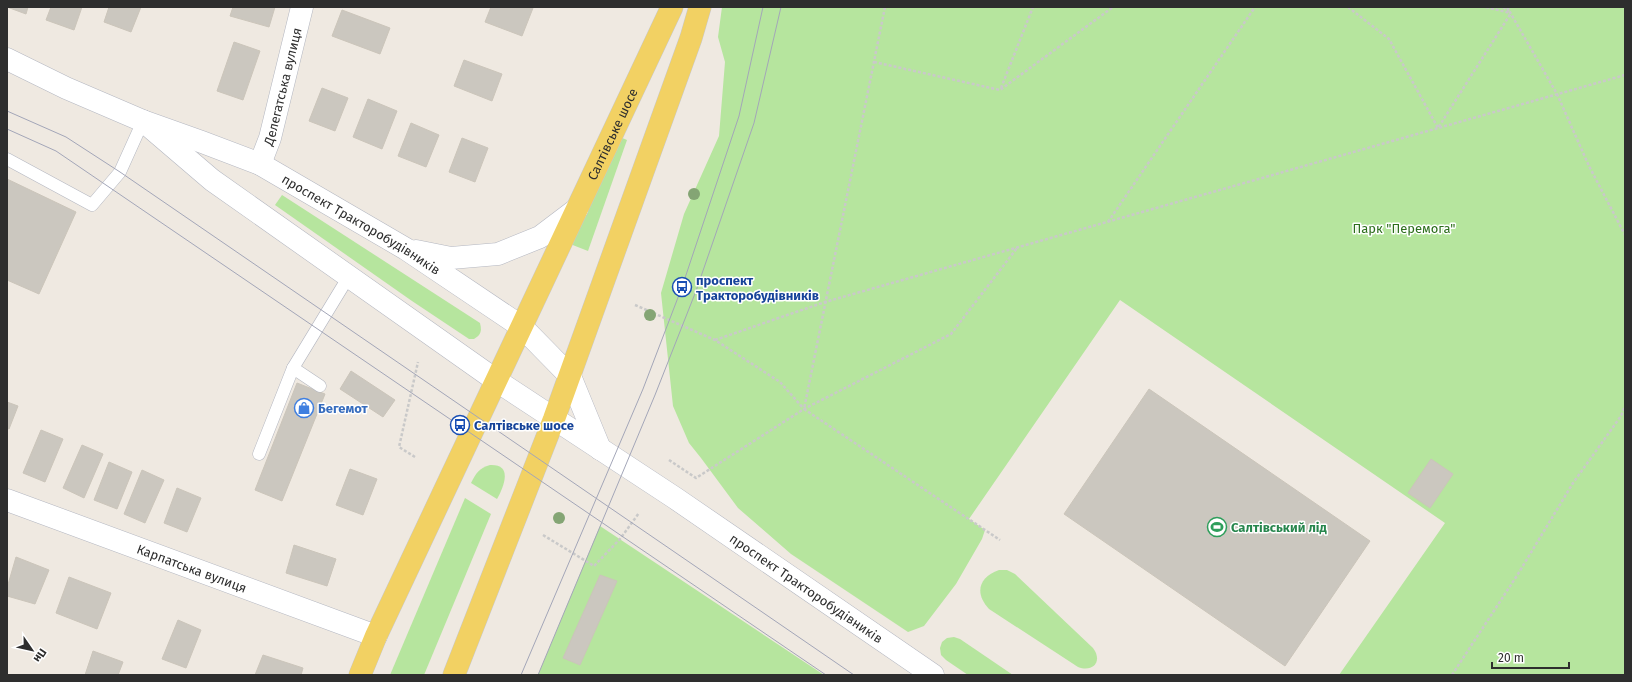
<svg xmlns="http://www.w3.org/2000/svg" width="1632" height="682" font-family="'Fira Sans',sans-serif">
<rect width="100%" height="100%" fill="#efe9e1"/>
<g fill="#b6e59e">
<polygon points="722,7 1625,7 1625,675 1339,675 1445,523 1120,300 969,519 985,530 982,539 956,584 924,626 908,632 791,554 738,508 701,458 689,443 673,406 661,293 684,214 719,136 725,62 718,37"/>
<polygon points="615,135 627,140 588,251 565,242"/>
<path d="M282 195 480 323C482 331 481 335 474 339H469L412 301 275 205Z"/>
<path d="M490 465C514 464 503 488 497 499L471 483C476 473 479 468 490 465Z"/>
<polygon points="465,498 491,514 424,675 390,675"/>
<polygon points="600,526 824,675 538,675"/>
<path d="M999 570H1007L1015 574 1093 648C1103 661 1093 673 1078 667L989 609C974 593 979 577 999 570Z"/>
<polygon points="954,637 960,639 1013,675 968,675 946,660 941,655 940,648 942,642 947,638"/>
</g>
<g fill="#cbc7bf" stroke="#cbc5ba">
<polygon points="7,7 28,7 26,14"/>
<polygon points="51,7 82,7 74,30 46,20"/>
<polygon points="109,7 141,7 131,32 104,22"/>
<polygon points="233,7 275,7 269,27 230,16"/>
<polygon points="491,7 533,8 522,36 485,22"/>
<polygon points="342,10 390,28 380,54 332,36"/>
<polygon points="234,42 260,51 243,100 217,91"/>
<polygon points="464,60 502,74 492,101 454,86"/>
<polygon points="322,88 348,98 335,131 309,121"/>
<polygon points="368,99 397,111 382,149 353,137"/>
<polygon points="411,123 439,135 426,167 398,156"/>
<polygon points="462,138 488,148 475,182 449,172"/>
<polygon points="7,179 76,212 39,294 7,280"/>
<polygon points="351,371 395,400 383,417 340,389"/>
<polygon points="297,383 325,394 282,501 255,490"/>
<polygon points="1149,389 1370,541 1285,666 1064,514"/>
<polygon points="7,402 18,406 9,429 7,428"/>
<polygon points="41,430 63,439 45,482 23,473"/>
<polygon points="82,445 103,454 84,498 63,488"/>
<polygon points="1431,459 1453,474 1430,508 1408,493"/>
<polygon points="109,462 132,472 117,509 94,500"/>
<polygon points="350,469 377,479 363,515 336,505"/>
<polygon points="142,470 164,480 145,523 124,514"/>
<polygon points="177,488 201,498 187,532 164,523"/>
<polygon points="294,545 336,559 327,586 286,573"/>
<polygon points="16,557 49,570 35,604 7,596 7,588"/>
<polygon points="600,575 617,581 580,665 563,658"/>
<polygon points="69,577 111,593 97,629 56,613"/>
<polygon points="178,620 201,630 186,668 162,659"/>
<polygon points="93,651 123,662 118,675 85,675"/>
<polygon points="263,655 303,668 301,675 255,675"/>
</g>
<g fill="none" stroke-linecap="round" stroke-linejoin="round">
<defs>
<g id="lane">
<polyline points="7,159 92,205 120,172 143,121"/>
<polyline points="293,368 349,276"/>
<polyline points="259,454 293,368 320,386"/>
</g>
<g id="street">
<path id="s1" d="M260 164 270 138 302 7"/>
<path id="s2" d="M7 500 376 636"/>
</g>
<g id="secondary">
<path id="s3" d="M7 59 66 88 143 121 202 142 260 164 406 249 522 327 570 376 600 449"/>
<path id="s4" d="M143 121 212 180 497 381 675 498 933 675"/>
<polyline points="416,251 451,258 498,254 540,237 577,209"/>
</g>
<g id="primary">
<path id="s5" d="M360 675 376 636 672 7"/>
<polyline points="454,675 554,419 691,38 700,7"/>
</g>
</defs>
<use href="#lane" stroke="#b4b7c1" stroke-width="13"/>
<use href="#street" stroke="#b4b7c1" stroke-width="23"/>
<use href="#secondary" stroke="#b4b7c1" stroke-width="23"/>
<use href="#primary" stroke="#c9c9c9" stroke-width="23"/>
<g stroke="#c9c9c9" stroke-width="2.5" stroke-dasharray="3 2" stroke-linecap="butt">
<polyline points="885,7 804,409 1000,540"/>
<polyline points="1348,7 1389,39 1438,128 1511,13"/>
<polyline points="1486,7 1510,13"/>
<polyline points="1503,7 1509,11"/>
<polyline points="1507,7 1557,94 1589,166 1625,235"/>
<polyline points="874,62 1000,90 1113,7"/>
<polyline points="1001,88 1033,7"/>
<polyline points="1108,222 1255,7"/>
<polyline points="635,305 715,340 780,382 803,408"/>
<polyline points="715,340 825,302 1625,75"/>
<polyline points="415,457 399,447 418,362"/>
<polyline points="669,460 696,478 804,409 951,334 1017,248"/>
<polyline points="543,535 594,566 620,539 639,513"/>
<polyline points="1452,675 1518,574 1573,483 1621,416 1625,406"/>
</g>
<use href="#lane" stroke="#fff" stroke-width="12"/>
<use href="#street" stroke="#fff" stroke-width="22"/>
<use href="#secondary" stroke="#fff" stroke-width="22"/>
<use href="#primary" stroke="#f2d163" stroke-width="22"/>
<g stroke="#a3a6b8" stroke-width="1">
<polyline points="7,111 66,137 120,172 854,675"/>
<polyline points="7,129 56,151 826,675"/>
<polyline points="521,675 643,389 682,287 739,116 763,7"/>
<polyline points="538,675 655,395 696,291 754,123 781,7"/>
</g>
</g>
<g fill="#84a574">
<circle cx="694" cy="194" r="6"/>
<circle cx="650" cy="315" r="6"/>
<circle cx="559" cy="518" r="6"/>
</g>
<defs>
<symbol id="bus-ring" viewBox="-11 -11 22 22"><circle r="9.5" fill="#fff" stroke="#1a4fb4" stroke-width="1.5"/><path d="M-5-6H5V4H4V6H2V4H-2V6H-4V4H-5ZM-3.5-4V0h7V-4ZM-3.5 1.2v1.5H-2V1.2ZM2 1.2v1.5H3.5V1.2Z" fill="#1a4fb4"/></symbol>
<symbol id="shop-ring" viewBox="-11 -11 22 22"><circle r="9.5" fill="#fff" stroke="#3f7fe0" stroke-width="1.5"/><path d="M-5-2.5h2.3a2.7 3.5 0 0 1 5.4 0H5L5.5 6h-11ZM-1.5-2.5h3a1.5 2.3 0 0 0-3 0Z" fill="#3f7fe0"/></symbol>
<symbol id="stadium-ring" viewBox="-11 -11 22 22"><circle r="9.5" fill="#fff" stroke="#2e9e5b" stroke-width="1.5"/><path d="M0-5a6.5 5 0 1 0 0 10a6.5 5 0 1 0 0-10ZM-3.5-1.8h7v3.6h-7Z" fill="#2e9e5b"/></symbol>
</defs>
<g fill-rule="evenodd">
<use href="#bus-ring" x="671" y="276" width="22" height="22"/>
<use href="#shop-ring" x="293" y="397" width="22" height="22"/>
<use href="#bus-ring" x="449" y="414" width="22" height="22"/>
<use href="#stadium-ring" x="1206" y="516" width="22" height="22"/>
</g>
<g text-anchor="middle" dominant-baseline="central" stroke-width="3" stroke-linejoin="round" paint-order="stroke">
<g font-size="13" fill="#2e2e2e" stroke="#fff">
<text stroke="none"><textPath href="#s1" startOffset="81">Делегатська вулиця</textPath></text>
<text stroke="none"><textPath href="#s5" startOffset="597">Салтівське шосе</textPath></text>
<text stroke="none"><textPath href="#s3" startOffset="392">проспект Тракторобудівників</textPath></text>
<text stroke="none"><textPath href="#s2" startOffset="197">Карпатська вулиця</textPath></text>
<text stroke="none"><textPath href="#s4" startOffset="812">проспект Тракторобудівників</textPath></text>
</g>
<g font-size="13" fill="#2c6e1b" stroke="#fff">
<text x="1404" y="228">Парк "Перемога"</text>
</g>
<g font-size="13" font-weight="bold" fill="#164399" stroke="#fff" text-anchor="start">
<text x="696" y="280">проспект<tspan x="696" dy="15">Тракторобудівників</tspan></text>
<text x="474" y="425">Салтівське шосе</text>
</g>
<g font-size="13" font-weight="bold" fill="#366cbe" stroke="#fff" text-anchor="start">
<text x="318" y="408">Бегемот</text>
</g>
<g font-size="13" font-weight="bold" fill="#27864d" stroke="#fff" text-anchor="start">
<text x="1231" y="527">Салтівський лід</text>
</g>
</g>
<rect width="1632" height="682" fill="none" stroke="#2e2e2e" stroke-width="16"/>
<g transform="translate(32 650) rotate(124)" stroke="#ffffff" stroke-width="3" paint-order="stroke">
<path d="M0-3L7 15L0 10L-7 15Z" fill="#2e2e2e"/>
<text y="-6" font-size="11" font-weight="bold" text-anchor="middle" fill="#2e2e2e">Пн</text>
</g>
<path d="M1492 662v6h77v-6" fill="none" stroke="#2e2e2e" stroke-width="2"/>
<text x="1498" y="662" font-size="12" fill="#2e2e2e" stroke="#ffffff" stroke-width="3" paint-order="stroke">20 m</text>
</svg>
